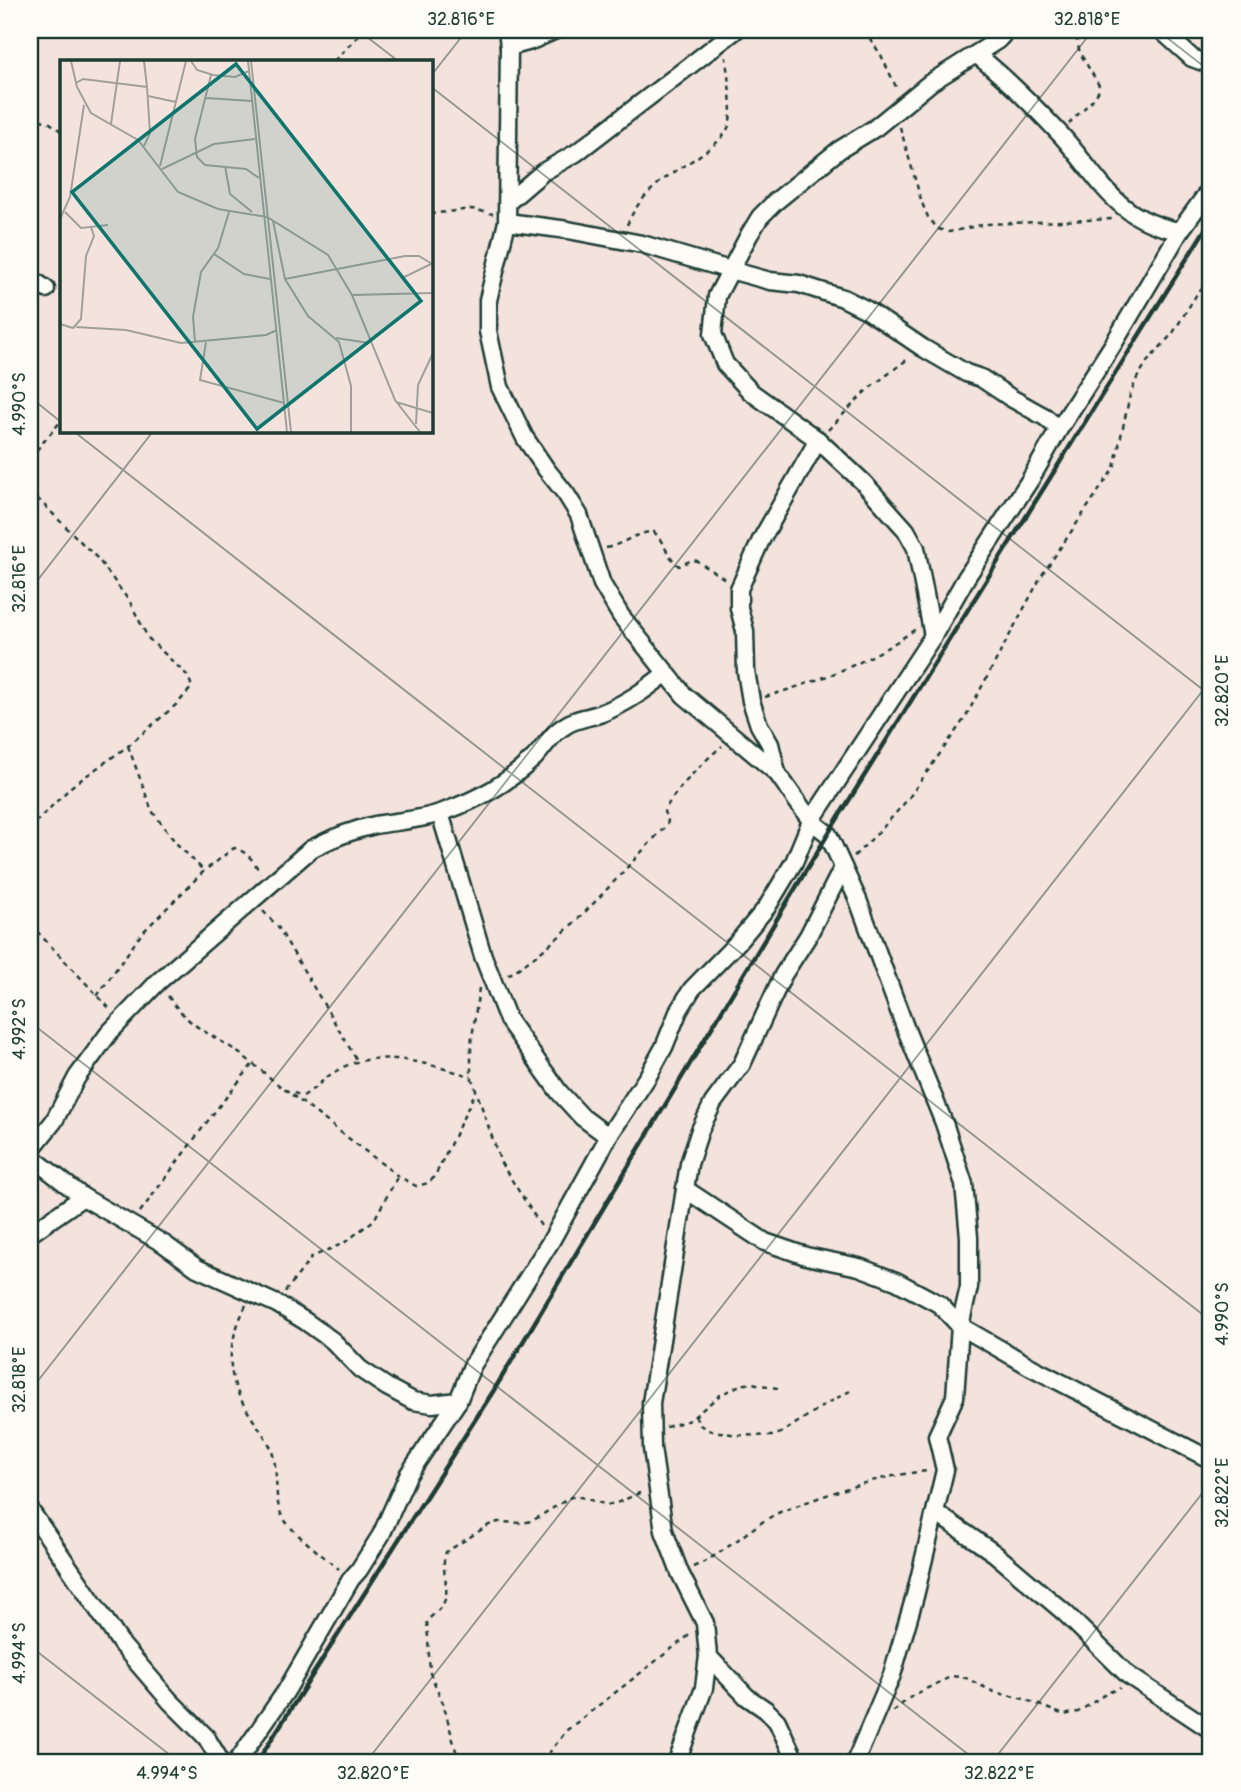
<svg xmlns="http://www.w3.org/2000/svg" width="1241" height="1792" font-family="Pangolin,sans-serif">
<rect width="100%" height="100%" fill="#f4e2dd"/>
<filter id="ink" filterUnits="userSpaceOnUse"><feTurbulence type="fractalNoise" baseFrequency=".0143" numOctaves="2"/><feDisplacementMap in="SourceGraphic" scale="14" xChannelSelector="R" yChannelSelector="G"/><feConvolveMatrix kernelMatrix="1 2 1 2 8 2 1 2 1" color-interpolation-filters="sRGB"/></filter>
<g filter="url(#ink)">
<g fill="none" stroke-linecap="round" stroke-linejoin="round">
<defs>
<g id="minor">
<polyline points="507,30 509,47 507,222 488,300 488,331 500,387 525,438 546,469 566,494 579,515 602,584 621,616 684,695 777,773 811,821 828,834 858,900 905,1027 944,1123 964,1184 969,1237 969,1287 960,1326 955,1397 937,1436 945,1470 915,1596 892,1675 855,1762"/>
<polyline points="1161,30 1192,58 1211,65"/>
<polyline points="509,47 531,41 556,30"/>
<path d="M976 54C1007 79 1035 107 1062 136 1101 180 1116 220 1180 231"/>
<polyline points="508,202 543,172 576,153 736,30"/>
<polyline points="507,222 568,230 642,244 730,270 770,281 799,284 843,298 867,310 923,348 966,373 981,378 1011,398 1045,417 1059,429"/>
<polyline points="30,278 46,289"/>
<polyline points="933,636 916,548 906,530 864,483 818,440 751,392 725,364 713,334 717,296 749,235 760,217 775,202 839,150 875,128 930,83 998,40 1007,30"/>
<polyline points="777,773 770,744 759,725 751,701 746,671 745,631 739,608 739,589 761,540 818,440"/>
<polyline points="440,813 483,956 508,1020 559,1092 582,1117 601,1131 610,1134"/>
<path d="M30 1151 54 1121 77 1077 109 1033 158 982 311 849C332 838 352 830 375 825 398 821 422 820 443 812 481 798 505 785 534 758 544 748 550 735 563 727 575 718 588 718 602 713 627 703 645 690 665 674"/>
<polyline points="30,1156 83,1197 164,1244 197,1268 277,1304 305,1321 333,1341 360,1369 387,1387 413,1401 432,1404 458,1401"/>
<polyline points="685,1189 765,1242 806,1256 859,1267 896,1281 939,1304 960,1326 1031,1367 1211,1460"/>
<polyline points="30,1234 83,1197"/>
<polyline points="30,1510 122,1645 170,1701 206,1737 221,1762"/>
<polyline points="936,1513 994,1553 1065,1613 1128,1675 1211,1730"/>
<polyline points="708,1656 747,1697 766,1710 777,1721 796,1762"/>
<polyline points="237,1762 286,1691 351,1579 359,1570 381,1535 408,1475 458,1401 472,1366 551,1241 610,1134 648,1076 664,1047 679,1010 692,989 737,943 767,907 794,862 811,821 933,636 966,578 1030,480 1059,429 1114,343 1180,231 1211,188"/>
<polyline points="677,1762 704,1688 708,1656 705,1623 680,1573 664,1531 652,1448 651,1403 689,1164 700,1130 713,1103 742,1064 783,975 808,936 843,867"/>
</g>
</defs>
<use href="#minor" stroke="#1f3d34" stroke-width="21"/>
<g stroke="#1f3d34" stroke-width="2.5" stroke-dasharray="5 5" stroke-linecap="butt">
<polyline points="864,30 881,55 898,91"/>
<polyline points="334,61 364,30"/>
<polyline points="30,116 50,123 61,131"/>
<path d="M1069 124C1078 112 1096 101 1100 87L1080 53 1074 30"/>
<polyline points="900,127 922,203 928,217 938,229 949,232 986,224 1113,219"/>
<polyline points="430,214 472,209 493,214"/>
<path d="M627 225C640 193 667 176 696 158 707 150 722 141 728 128 735 112 727 76 726 57"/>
<polyline points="828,430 866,391 909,358"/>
<polyline points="30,458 61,421"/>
<polyline points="30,491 98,559 130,602 148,638 188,676 192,687 178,703 128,746 72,786 30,828"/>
<path d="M606 548C622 545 638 531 654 532 664 542 667 556 679 566L692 560 697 561 728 581"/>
<path d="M765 697C823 679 867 664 917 628"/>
<polyline points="128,746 152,811 176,843 204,871"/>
<polyline points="854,856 880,831 908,799 965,718 1042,575 1114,468 1130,395 1137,378 1147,362 1173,333 1198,292 1211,280"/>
<polyline points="263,911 278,927 358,1062"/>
<polyline points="30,924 112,1011"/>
<path d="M508 975C571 936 616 877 667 825L668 821 664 812C672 793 705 760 722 746"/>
<polyline points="479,988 471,1045 471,1076 501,1163 541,1226"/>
<path d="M97 996 142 933 204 871 234 848C248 852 254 861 260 873"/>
<path d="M168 996C188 1024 199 1028 227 1045 248 1058 266 1075 285 1090L303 1096C315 1089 325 1077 338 1070 379 1046 429 1065 471 1076"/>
<polyline points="292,1095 398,1176 416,1186 429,1183 435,1176 475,1093"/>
<polyline points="140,1212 216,1110 252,1065"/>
<polyline points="285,1292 312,1257 344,1243 374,1220 398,1176"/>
<path d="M246 1305C228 1344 223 1372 247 1410 254 1422 264 1434 270 1446 280 1469 273 1495 281 1514 288 1530 326 1558 339 1569"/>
<polyline points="695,1416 700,1425 708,1430 737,1435 772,1436 781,1433 826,1404 850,1391"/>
<polyline points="666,1427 690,1420 720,1395 740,1385 752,1383 782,1389"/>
<path d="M693 1567C725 1554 749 1527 780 1512 828 1494 878 1475 929 1471"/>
<polyline points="1211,1600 1211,1621"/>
<polyline points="893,1711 912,1696 952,1676 966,1678 994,1692 1024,1699 1064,1715 1078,1712 1107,1693 1120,1688"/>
<path d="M459 1762 443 1703 430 1673 427 1621C432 1615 439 1611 443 1604 452 1588 439 1569 446 1552L489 1525 498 1522 521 1523 532 1521 571 1497H581L607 1505 619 1502 644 1491"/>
<polyline points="542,1762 567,1730 692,1633"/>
</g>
<use href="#minor" stroke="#fdfcf7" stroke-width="16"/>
<polyline stroke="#1f3d34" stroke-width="4.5" points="257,1762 494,1390 828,834 1211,220"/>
</g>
</g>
<path fill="none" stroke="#1f3d34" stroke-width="2" stroke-opacity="0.45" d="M358 30 398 61M1157 30 1211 72M430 77 467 30M430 86 1211 696M30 397 61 422M72 430 1211 1321M30 590 154 430M30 1022 978 1762M30 1391 1093 30M30 1646 179 1762M366 1762 1211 680M992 1762 1211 1482"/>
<g transform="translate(60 60)">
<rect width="373" height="373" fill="#f4e2dd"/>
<path fill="none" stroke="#9fa099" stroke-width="2" d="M11 1 17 27 31 53 78 80 118 132 158 149 207 157 268 195 292 235 335 340 360 372M84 1 87 27M131 1 137 10 153 15 175 17 189 11M188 1 227 372M191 1 231 372M151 15 135 79 137 97 145 105 186 109 199 118M16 23 23 19 87 27 90 73 84 86M88 36 116 42M146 38 192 41M51 64 60 1M100 106 126 1M165 106 170 134 192 152M102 109 154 84 195 79M5 152 21 168 48 165M0 159 10 137 24 45M213 161 225 219 248 256 279 282 291 326V372M154 194 184 214 210 219M225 219 345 196H359L372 204M355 234 342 218 371 204M292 235 373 233M0 264 13 268 21 259 26 196 34 176 31 167M16 267 66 270 121 283 206 275 217 270M276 278 309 283M135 281 133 257 141 212 158 188 169 152M146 282 140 320 224 343M336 342 373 353M356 364 358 325 373 293"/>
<path fill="#0f766e" fill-opacity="0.15" stroke="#0f766e" stroke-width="3.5" d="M176 4 361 241 197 369 12 132Z"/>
<rect width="373" height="373" fill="none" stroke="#1f3d34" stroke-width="3.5"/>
</g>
<rect width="1241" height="1792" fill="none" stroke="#fdfcf7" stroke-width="77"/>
<rect x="38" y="38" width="1164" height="1716" fill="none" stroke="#1f3d34" stroke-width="2.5"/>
<g font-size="18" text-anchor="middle" fill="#1f3d34">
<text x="461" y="25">32.816°E</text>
<text x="1087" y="25">32.818°E</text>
<text transform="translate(19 404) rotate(-90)" y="6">4.990°S</text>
<text transform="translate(19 579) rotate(-90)" y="6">32.816°E</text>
<text transform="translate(1222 691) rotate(-90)" y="6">32.820°E</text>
<text transform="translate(19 1029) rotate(-90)" y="6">4.992°S</text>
<text transform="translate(1222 1314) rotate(-90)" y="6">4.990°S</text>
<text transform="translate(19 1380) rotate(-90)" y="6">32.818°E</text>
<text transform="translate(1222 1493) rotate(-90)" y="6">32.822°E</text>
<text transform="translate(19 1653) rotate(-90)" y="6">4.994°S</text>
<text x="167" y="1779">4.994°S</text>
<text x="373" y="1779">32.820°E</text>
<text x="999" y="1779">32.822°E</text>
</g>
</svg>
